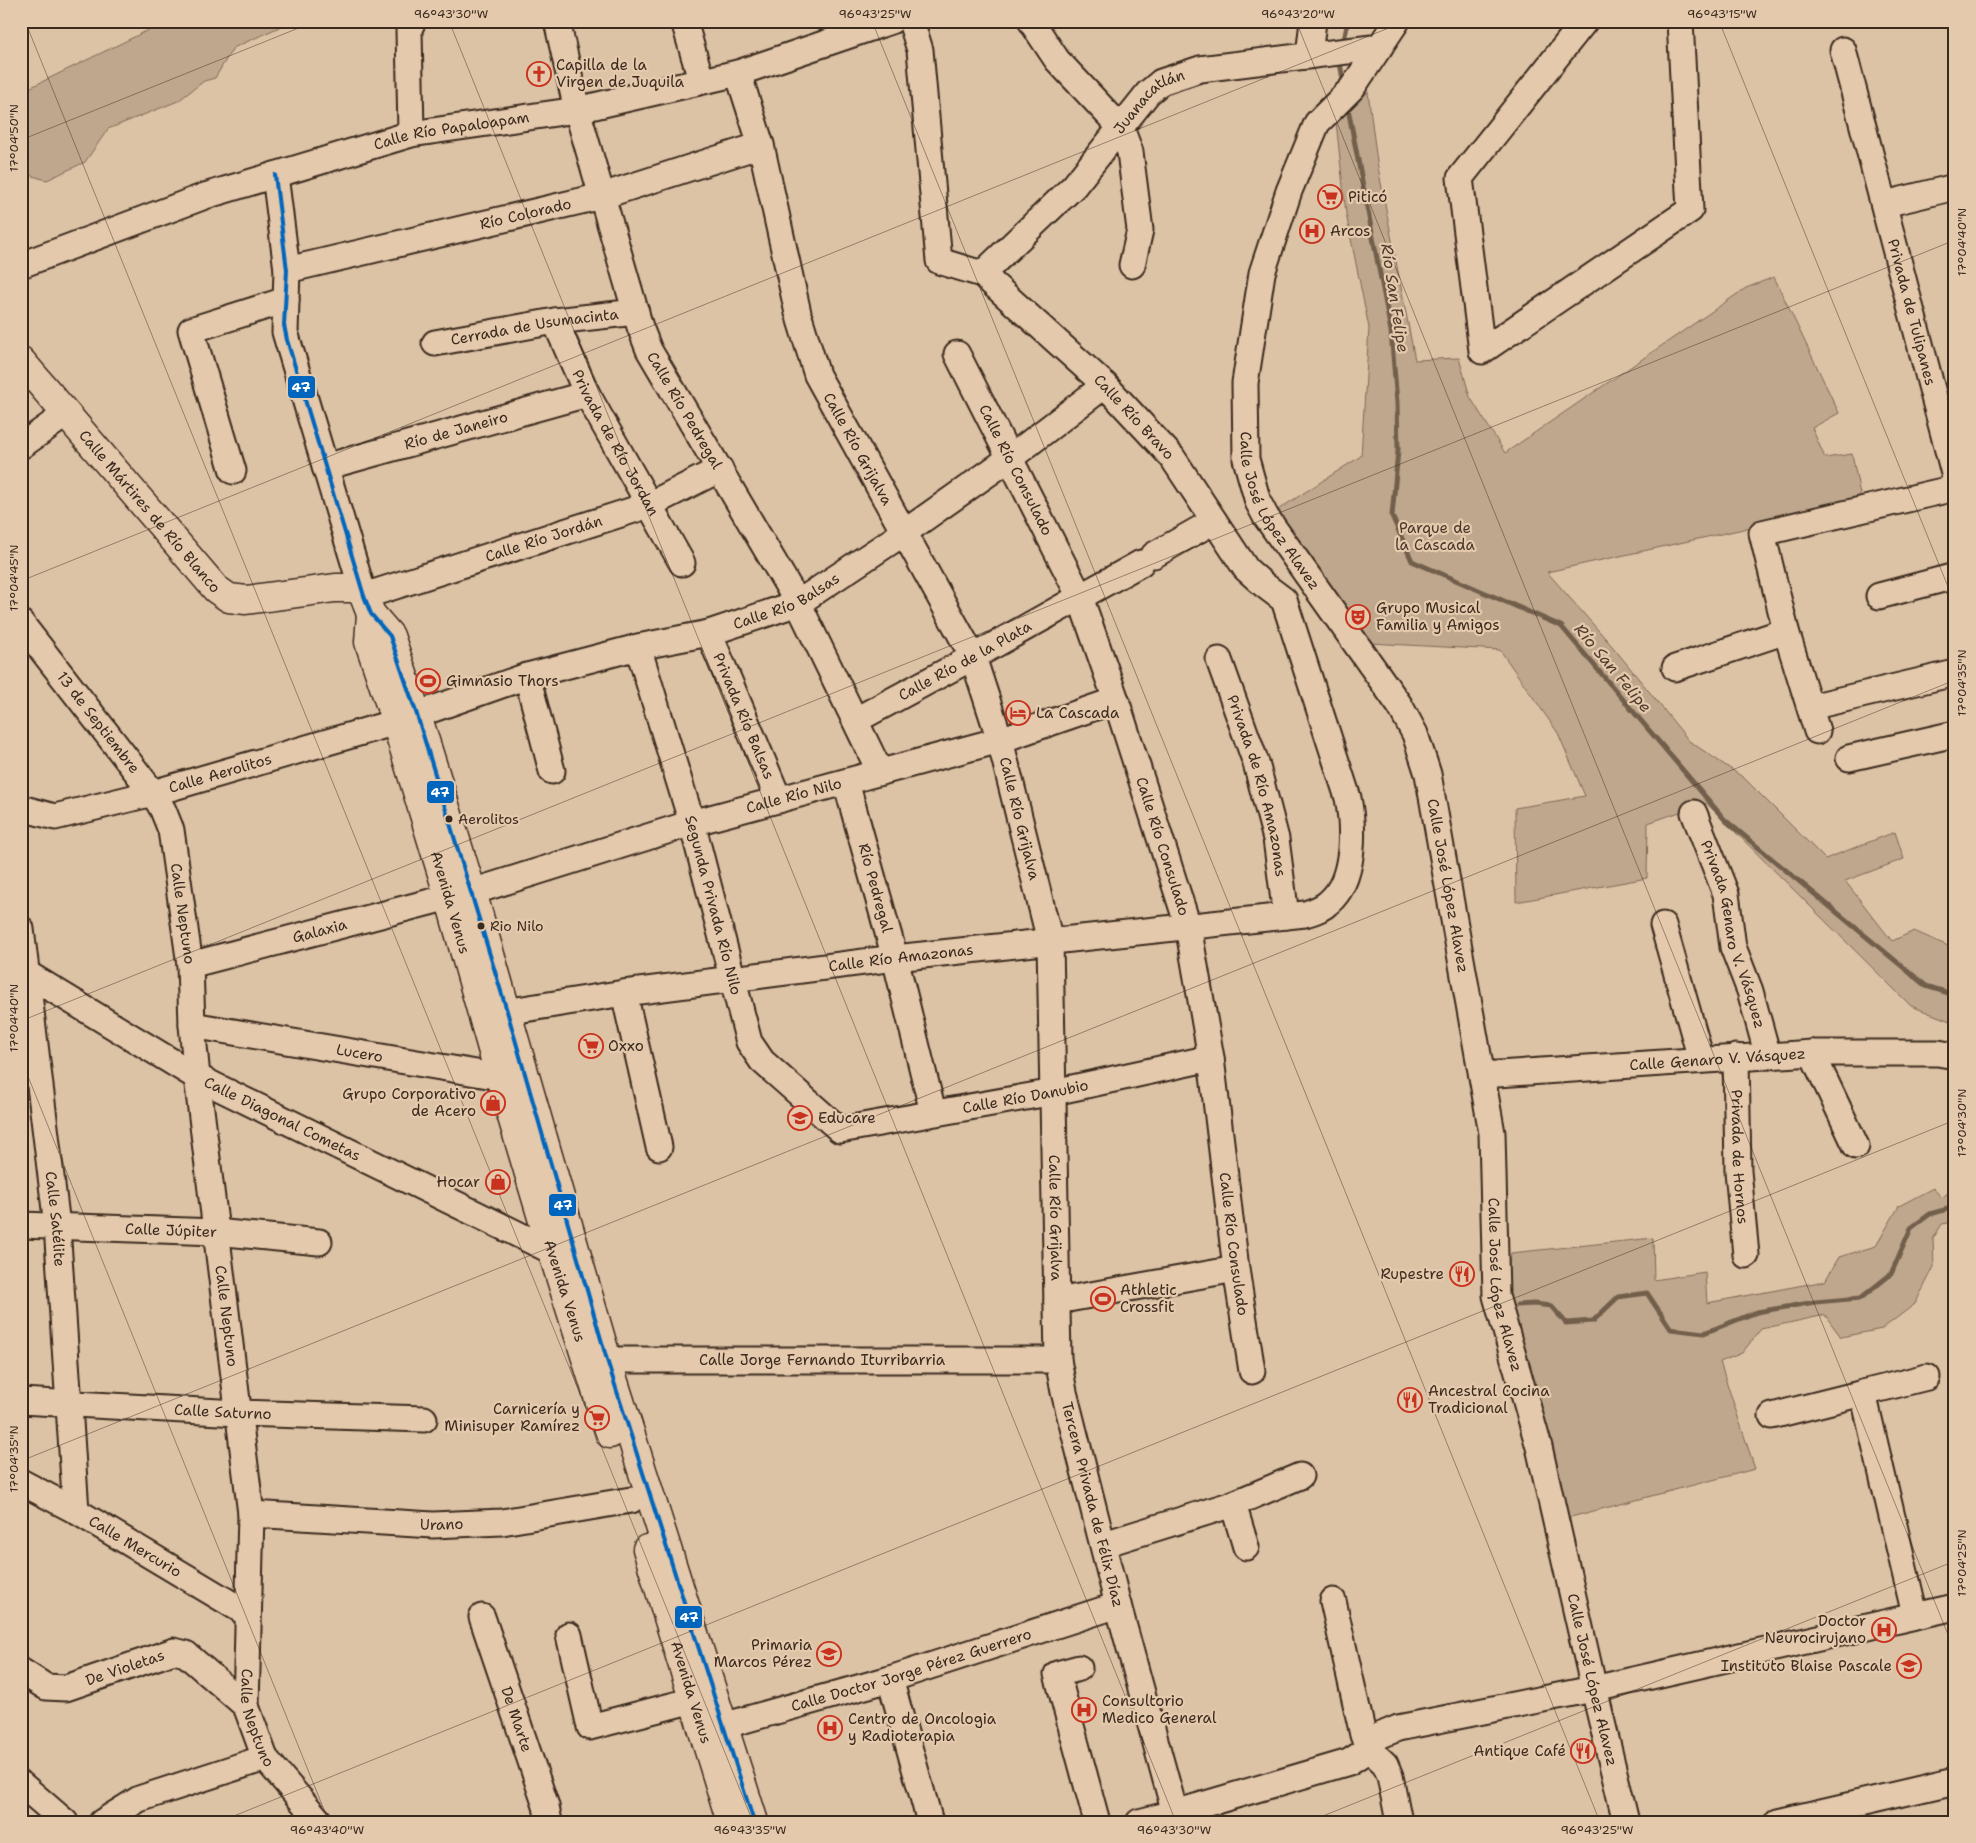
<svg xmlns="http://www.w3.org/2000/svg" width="1976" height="1843" font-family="'Shantell Sans',sans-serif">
<rect width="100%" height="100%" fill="#ddc3a6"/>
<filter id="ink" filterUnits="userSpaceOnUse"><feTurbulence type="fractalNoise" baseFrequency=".02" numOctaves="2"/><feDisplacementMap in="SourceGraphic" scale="10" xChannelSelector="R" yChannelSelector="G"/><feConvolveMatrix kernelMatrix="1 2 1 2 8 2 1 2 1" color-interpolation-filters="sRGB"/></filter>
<g filter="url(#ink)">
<g fill="#bfa78d" stroke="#7d6856">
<polygon points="167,21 293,21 233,48 215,78 204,81 178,101 108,129 85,162 47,180 21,173 21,162 28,159 21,137 21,92"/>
<polygon points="1368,92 1377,162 1415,360 1459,358 1470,397 1505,453 1746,288 1774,277 1839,413 1812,428 1825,458 1852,454 1861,499 1739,530 1547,572 1613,647 1689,741 1744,778 1825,859 1895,832 1904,859 1845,881 1892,941 1914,931 1955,949 1955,1023 1911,1006 1706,803 1648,823 1647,878 1516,902 1515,808 1585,796 1558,733 1500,650 1369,643 1276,511 1361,456 1369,328 1346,214 1336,122"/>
<polygon points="1955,1186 1955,1222 1942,1224 1933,1239 1934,1267 1915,1304 1882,1329 1841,1337 1825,1315 1761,1329 1742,1353 1720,1362 1755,1469 1567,1518 1501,1307 1511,1253 1653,1238 1654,1280 1705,1272 1707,1303 1825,1281 1839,1257 1876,1246 1899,1206 1933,1188 1942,1198"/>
</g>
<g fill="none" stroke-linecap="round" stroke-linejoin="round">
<g stroke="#725e4c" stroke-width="5">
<polyline points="1343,45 1348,21"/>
<polyline points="1341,58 1340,63 1344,85"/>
<polyline points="1347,103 1391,331 1397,403 1398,450 1392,516 1412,561 1561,626 1725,820 1926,986 1955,995"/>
<polyline points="1517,1305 1534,1304 1551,1306 1566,1323 1593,1321 1618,1297 1647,1293 1671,1329 1704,1333 1757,1312 1815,1302 1861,1298 1891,1274 1911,1228 1930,1214 1955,1207"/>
</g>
<defs>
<g id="minor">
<path id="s1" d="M557 21 577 110 640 327 649 350 798 603 880 772"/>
<polyline points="684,21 701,80"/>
<polyline points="1031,21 1057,60 1121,128 1130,152 1140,230 1132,265"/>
<path id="s2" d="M1397 21 1352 88 1317 123 1289 191 1262 273 1245 383 1246 459 1258 502 1266 517 1400 706 1415 734 1428 774 1492 1133 1496 1296 1539 1447 1594 1689 1626 1822"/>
<polyline points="1585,21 1460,178 1482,351 1690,210 1680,21"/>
<path id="s3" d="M1843 50 1955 477"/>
<polyline points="1309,56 1313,21"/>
<polyline points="738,73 761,145 798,313"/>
<polyline points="411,134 409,29 413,21"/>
<path id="s4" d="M275 175 287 270 285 332 364 596 649 505 720 469"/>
<polyline points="1885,204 1955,187"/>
<path id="s5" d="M21 265 205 196 411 134 577 110 738 73 891 21"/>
<path id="s6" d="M287 270 602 196 761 145"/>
<path id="s7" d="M982 274 1074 186 1148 93 1161 82 1200 69 1380 47"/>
<path id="s8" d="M800 320 817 375 973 657 1000 740 1050 941 1058 1360 1064 1392 1118 1605 1175 1813"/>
<path id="s9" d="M555 321 587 394 682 563"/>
<path id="s10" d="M435 343 555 321 636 312"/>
<path id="s11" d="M957 354 1080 597 1116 700 1188 926 1211 1058 1236 1269 1252 1371"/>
<polyline points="21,446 66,414"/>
<path id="s12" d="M325 467 587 394"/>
<polyline points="233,471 191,330 286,300"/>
<polyline points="1154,555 1214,521"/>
<polyline points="1879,596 1955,576"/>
<polyline points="1080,597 1141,563"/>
<path id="s13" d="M21 623 153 793 163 810 171 830 190 965 192 1025 197 1077 251 1514 246 1706 265 1758 320 1822"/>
<path id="s14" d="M709 633 779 800"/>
<path id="s15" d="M638 647 692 823 749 1042 762 1061 840 1130 1054 1092 1211 1058"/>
<path id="s16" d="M1219 660 1256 763 1276 839 1286 916"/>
<polyline points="1675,668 1786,631"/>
<polyline points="527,676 552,771"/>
<polyline points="1810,707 1955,673"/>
<path id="s17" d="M856 720 973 657 1073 601"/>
<polyline points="1817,731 1786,631 1762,533 1955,488"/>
<polyline points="1849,758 1955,734"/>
<path id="s18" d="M846 782 895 958 933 1112"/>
<path id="s19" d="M21 808 55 817 153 793 396 722 527 676 638 647 709 633 798 603 905 532 1010 458 1105 385"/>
<path id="s20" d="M1694 813 1726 894 1733 947 1750 991 1768 1056"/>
<path id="s21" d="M472 892 692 823 1000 740 1116 700"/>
<polyline points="1663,925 1701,1059"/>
<path id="s22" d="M21 929 57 1226 76 1511"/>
<path id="s23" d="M190 965 449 897"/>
<path id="s24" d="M21 970 197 1077 552 1251"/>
<polyline points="624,993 659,1147"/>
<path id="s25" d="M486 1015 624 993 895 958 1305 914C1314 911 1322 909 1329 902 1355 880 1354 829 1348 798L1284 600 1264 585 1246 569 1172 457 1105 385 982 274 939 261 920 50 911 21"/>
<path id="s26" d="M192 1025 500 1077 518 1078"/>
<polyline points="1812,1053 1856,1146"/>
<path id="s27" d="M1736 1057 1738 1171 1746 1255"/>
<path id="s28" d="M1482 1075 1812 1053H1938L1955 1056"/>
<path id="s29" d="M21 1225 216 1232 319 1242"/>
<polyline points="1057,1301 1236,1269"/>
<path id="s30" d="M588 1360H1058"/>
<polyline points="1863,1393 1927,1377"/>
<path id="s31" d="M21 1401 238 1413 424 1419"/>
<polyline points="1772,1416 1863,1393 1915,1615"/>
<path id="s32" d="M21 1482 76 1511 248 1614"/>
<polyline points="1233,1504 1300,1476"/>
<path id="s33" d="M251 1514 433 1525 502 1522 631 1500"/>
<polyline points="1114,1541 1233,1504 1246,1547"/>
<polyline points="1333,1601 1363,1735 1369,1749 1385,1764 1390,1776 1399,1822"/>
<path id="s34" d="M482 1617 546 1806 549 1822"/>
<polyline points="569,1635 590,1727 713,1695"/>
<polyline points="1079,1668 1057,1674 1097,1822"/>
<path id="s35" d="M21 1671 46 1687 66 1688 174 1651 186 1654 246 1706"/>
<polyline points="890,1679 930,1822"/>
<polyline points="1594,1689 1955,1607"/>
<path id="s36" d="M705 1731 890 1679 1118 1605"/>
<polyline points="21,1784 65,1822"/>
<polyline points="102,1822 139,1799 265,1758"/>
<polyline points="1139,1822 1175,1813 1349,1762 1369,1749 1379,1736 1398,1728 1583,1691"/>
<polyline points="1778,1822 1955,1781"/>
</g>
<g id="major">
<path id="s37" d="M21 361 216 589 229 598 246 600 335 588H352L360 591 364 596 371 614 390 636 417 715 472 892 607 1360 754 1822"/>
<path id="s38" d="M371 614 369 642 396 722 449 897 500 1077 552 1251 610 1434"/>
<path id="s39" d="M647 1549 731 1822"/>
</g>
</defs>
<use href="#minor" stroke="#3b2a1e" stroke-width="29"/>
<use href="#major" stroke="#3b2a1e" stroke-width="31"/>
<use href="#minor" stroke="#e4c9ac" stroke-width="25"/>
<use href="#major" stroke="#e4c9ac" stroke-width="28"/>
<defs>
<polyline id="bus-1" points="275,175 287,270 284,325 287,340 364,596 371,614 390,636 417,715 507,1011 607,1360 754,1822"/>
</defs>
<use href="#bus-1" stroke="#e4c9ac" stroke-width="8"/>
<use href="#bus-1" stroke="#0065bd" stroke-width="4"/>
</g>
</g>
<path fill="none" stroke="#3b2a1e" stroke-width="1" stroke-opacity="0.45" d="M25 21 753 1822M449 21 1176 1822M872 21 1600 1822M1296 21 1955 1652M1719 21 1955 604M21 140 316 21M21 581 1406 21M21 1021 1955 240M21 1059 329 1822M21 1461 1955 680M219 1822 1955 1120M1308 1822 1955 1561"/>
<defs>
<symbol id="church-ring" viewBox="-11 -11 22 22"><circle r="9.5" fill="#e4c9ac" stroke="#c8321e" stroke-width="1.5"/><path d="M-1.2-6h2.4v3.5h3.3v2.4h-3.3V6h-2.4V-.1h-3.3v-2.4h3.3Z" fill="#c8321e"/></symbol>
<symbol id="supermarket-ring" viewBox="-11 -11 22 22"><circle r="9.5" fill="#e4c9ac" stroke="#c8321e" stroke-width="1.5"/><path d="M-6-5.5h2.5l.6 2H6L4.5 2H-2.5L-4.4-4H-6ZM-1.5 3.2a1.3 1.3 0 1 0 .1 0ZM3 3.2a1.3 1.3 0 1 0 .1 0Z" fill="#c8321e"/></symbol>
<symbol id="hospital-ring" viewBox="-11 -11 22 22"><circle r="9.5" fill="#e4c9ac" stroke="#c8321e" stroke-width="1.5"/><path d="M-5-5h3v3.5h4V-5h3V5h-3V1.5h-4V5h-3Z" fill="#c8321e"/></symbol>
<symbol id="theatre-ring" viewBox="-11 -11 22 22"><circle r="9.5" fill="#e4c9ac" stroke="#c8321e" stroke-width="1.5"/><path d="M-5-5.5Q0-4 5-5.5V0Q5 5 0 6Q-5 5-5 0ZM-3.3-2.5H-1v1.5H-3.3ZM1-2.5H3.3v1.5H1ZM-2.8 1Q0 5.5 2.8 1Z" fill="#c8321e"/></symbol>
<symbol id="stadium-ring" viewBox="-11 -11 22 22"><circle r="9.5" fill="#e4c9ac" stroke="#c8321e" stroke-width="1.5"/><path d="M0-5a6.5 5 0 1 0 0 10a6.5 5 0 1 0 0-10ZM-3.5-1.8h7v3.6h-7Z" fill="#c8321e"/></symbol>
<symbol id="hotel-ring" viewBox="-11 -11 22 22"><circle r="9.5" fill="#e4c9ac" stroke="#c8321e" stroke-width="1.5"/><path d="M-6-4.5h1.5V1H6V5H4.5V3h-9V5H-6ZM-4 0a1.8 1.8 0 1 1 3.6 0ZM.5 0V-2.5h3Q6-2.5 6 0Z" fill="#c8321e"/></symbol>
<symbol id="shop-ring" viewBox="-11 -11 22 22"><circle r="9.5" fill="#e4c9ac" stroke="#c8321e" stroke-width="1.5"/><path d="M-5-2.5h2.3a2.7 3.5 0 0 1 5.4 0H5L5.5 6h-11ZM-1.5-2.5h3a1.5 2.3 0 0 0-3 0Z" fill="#c8321e"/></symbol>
<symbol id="school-ring" viewBox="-11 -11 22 22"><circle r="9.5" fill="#e4c9ac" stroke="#c8321e" stroke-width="1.5"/><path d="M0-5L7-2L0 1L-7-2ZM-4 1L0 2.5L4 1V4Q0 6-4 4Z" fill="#c8321e"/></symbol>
<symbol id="restaurant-ring" viewBox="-11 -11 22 22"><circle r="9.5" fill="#e4c9ac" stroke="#c8321e" stroke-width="1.5"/><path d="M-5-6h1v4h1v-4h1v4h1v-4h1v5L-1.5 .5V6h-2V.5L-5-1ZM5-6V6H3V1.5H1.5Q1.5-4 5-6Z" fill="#c8321e"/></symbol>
</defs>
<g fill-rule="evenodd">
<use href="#church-ring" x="525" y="60" width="28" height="28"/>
<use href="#supermarket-ring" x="1316" y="183" width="28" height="28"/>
<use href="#hospital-ring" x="1298" y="217" width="28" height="28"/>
<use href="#theatre-ring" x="1344" y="603" width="28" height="28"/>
<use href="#stadium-ring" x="414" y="667" width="28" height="28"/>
<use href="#hotel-ring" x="1004" y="699" width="28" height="28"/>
<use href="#supermarket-ring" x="577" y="1032" width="28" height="28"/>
<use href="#shop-ring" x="479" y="1089" width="28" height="28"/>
<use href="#school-ring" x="786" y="1104" width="28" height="28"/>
<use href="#shop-ring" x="484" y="1168" width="28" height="28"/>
<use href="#restaurant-ring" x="1448" y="1260" width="28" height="28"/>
<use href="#stadium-ring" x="1089" y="1285" width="28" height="28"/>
<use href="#restaurant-ring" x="1396" y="1386" width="28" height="28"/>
<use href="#supermarket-ring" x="583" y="1404" width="28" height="28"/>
<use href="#hospital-ring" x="1870" y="1616" width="28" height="28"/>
<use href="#school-ring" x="815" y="1640" width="28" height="28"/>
<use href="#school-ring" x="1895" y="1652" width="28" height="28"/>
<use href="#hospital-ring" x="1070" y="1696" width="28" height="28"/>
<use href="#hospital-ring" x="816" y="1714" width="28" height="28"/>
<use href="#restaurant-ring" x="1569" y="1737" width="28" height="28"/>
</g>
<g fill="#3b2a1e" stroke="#e4c9ac" stroke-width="2">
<circle cx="449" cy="819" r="4.5"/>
<circle cx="481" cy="926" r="4.5"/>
</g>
<g text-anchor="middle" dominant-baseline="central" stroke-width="4.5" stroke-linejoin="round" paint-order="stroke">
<g font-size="14" fill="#3b2a1e" stroke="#e4c9ac" text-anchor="start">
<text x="458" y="819">Aerolitos</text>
<text x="490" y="926">Rio Nilo</text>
</g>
<g font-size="15" fill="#3b2a1e" stroke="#e4c9ac" text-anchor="start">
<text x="556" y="65">Capilla de la<tspan x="556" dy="17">Virgen de Juquila</tspan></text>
<text x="1348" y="197">Piticó</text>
<text x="1330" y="231">Arcos</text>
<text x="1376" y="608">Grupo Musical<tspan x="1376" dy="17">Familia y Amigos</tspan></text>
<text x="446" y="681">Gimnasio Thors</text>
<text x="1036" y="713">La Cascada</text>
<text x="608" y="1046">Oxxo</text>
<text x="476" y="1094" text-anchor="end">Grupo Corporativo<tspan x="476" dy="17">de Acero</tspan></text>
<text x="818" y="1118">Educare</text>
<text x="480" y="1182" text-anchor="end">Hocar</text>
<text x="1444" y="1274" text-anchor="end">Rupestre</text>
<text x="1120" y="1290">Athletic<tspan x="1120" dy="17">Crossfit</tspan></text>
<text x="1428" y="1391">Ancestral Cocina<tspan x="1428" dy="17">Tradicional</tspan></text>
<text x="580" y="1409" text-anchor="end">Carnicería y<tspan x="580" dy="17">Minisuper Ramírez</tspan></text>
<text x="1866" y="1621" text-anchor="end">Doctor<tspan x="1866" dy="17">Neurocirujano</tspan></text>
<text x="812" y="1645" text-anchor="end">Primaria<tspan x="812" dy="17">Marcos Pérez</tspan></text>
<text x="1892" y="1666" text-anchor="end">Instituto Blaise Pascale</text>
<text x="1102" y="1701">Consultorio<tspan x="1102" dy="17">Medico General</tspan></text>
<text x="848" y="1719">Centro de Oncologia<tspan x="848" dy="17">y Radioterapia</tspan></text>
<text x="1566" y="1751" text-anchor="end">Antique Café</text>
</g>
<g font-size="15" fill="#3b2a1e" stroke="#e4c9ac">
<text stroke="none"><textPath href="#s7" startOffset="242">Juanacatlán</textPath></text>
<text stroke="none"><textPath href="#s5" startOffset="452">Calle Río Papaloapam</textPath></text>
<text stroke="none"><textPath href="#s6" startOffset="245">Río Colorado</textPath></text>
<text stroke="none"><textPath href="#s3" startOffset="271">Privada de Tulipanes</textPath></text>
<text stroke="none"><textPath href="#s10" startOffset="101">Cerrada de Usumacinta</textPath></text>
<text stroke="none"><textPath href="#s1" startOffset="412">Calle Río Pedregal</textPath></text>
<text transform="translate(1134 417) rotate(47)">Calle Río Bravo</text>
<text stroke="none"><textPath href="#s12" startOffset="136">Río de Janeiro</textPath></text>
<text stroke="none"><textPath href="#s9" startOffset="136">Privada de Río Jordan</textPath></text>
<text stroke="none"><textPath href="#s8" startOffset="142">Calle Río Grijalva</textPath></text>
<text stroke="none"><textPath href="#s11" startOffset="130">Calle Río Consulado</textPath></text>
<text stroke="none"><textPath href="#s2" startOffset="538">Calle José López Alavez</textPath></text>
<text stroke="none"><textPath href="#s37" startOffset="198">Calle Mártires de Río Blanco</textPath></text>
<text stroke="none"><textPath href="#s4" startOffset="622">Calle Río Jordán</textPath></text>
<text stroke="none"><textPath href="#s19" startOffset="799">Calle Río Balsas</textPath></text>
<text stroke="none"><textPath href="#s17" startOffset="124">Calle Río de la Plata</textPath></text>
<text stroke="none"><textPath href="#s14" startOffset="90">Privada Río Balsas</textPath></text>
<text stroke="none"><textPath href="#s13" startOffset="126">13 de Septiembre</textPath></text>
<text stroke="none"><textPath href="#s19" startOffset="206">Calle Aerolitos</textPath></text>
<text stroke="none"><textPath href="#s16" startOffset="132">Privada de Río Amazonas</textPath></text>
<text stroke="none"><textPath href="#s21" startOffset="336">Calle Río Nilo</textPath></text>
<text stroke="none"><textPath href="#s8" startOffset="548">Calle Río Grijalva</textPath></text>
<text stroke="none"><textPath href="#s11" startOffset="535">Calle Río Consulado</textPath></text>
<text stroke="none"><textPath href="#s2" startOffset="958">Calle José López Alavez</textPath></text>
<text stroke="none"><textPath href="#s18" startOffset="110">Río Pedregal</textPath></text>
<text stroke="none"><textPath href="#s38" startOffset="301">Avenida Venus</textPath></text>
<text stroke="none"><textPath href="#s15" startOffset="269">Segunda Privada Río Nilo</textPath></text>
<text stroke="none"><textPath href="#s13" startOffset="341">Calle Neptuno</textPath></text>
<text stroke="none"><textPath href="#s23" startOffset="134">Galaxia</textPath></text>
<text stroke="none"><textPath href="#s20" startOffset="128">Privada Genaro V. Vásquez</textPath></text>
<text stroke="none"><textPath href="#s25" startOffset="419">Calle Río Amazonas</textPath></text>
<text stroke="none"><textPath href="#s26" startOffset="170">Lucero</textPath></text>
<text stroke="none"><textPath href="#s28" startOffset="236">Calle Genaro V. Vásquez</textPath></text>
<text stroke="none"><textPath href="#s15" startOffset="726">Calle Río Danubio</textPath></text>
<text stroke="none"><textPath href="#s24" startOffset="301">Calle Diagonal Cometas</textPath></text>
<text stroke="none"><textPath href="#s27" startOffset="100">Privada de Hornos</textPath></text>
<text stroke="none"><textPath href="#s22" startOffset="292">Calle Satélite</textPath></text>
<text stroke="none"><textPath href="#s8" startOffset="951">Calle Río Grijalva</textPath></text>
<text stroke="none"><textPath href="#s29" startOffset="150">Calle Júpiter</textPath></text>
<text stroke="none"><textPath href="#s11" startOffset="940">Calle Río Consulado</textPath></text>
<text stroke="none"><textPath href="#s2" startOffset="1362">Calle José López Alavez</textPath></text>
<text stroke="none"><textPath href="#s38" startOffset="706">Avenida Venus</textPath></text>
<text stroke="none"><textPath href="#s13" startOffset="746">Calle Neptuno</textPath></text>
<text stroke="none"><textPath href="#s30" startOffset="234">Calle Jorge Fernando Iturribarria</textPath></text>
<text stroke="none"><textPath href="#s31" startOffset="202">Calle Saturno</textPath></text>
<text stroke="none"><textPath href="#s8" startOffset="1242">Tercera Privada de Félix Díaz</textPath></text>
<text stroke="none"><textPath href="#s33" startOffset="191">Urano</textPath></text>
<text stroke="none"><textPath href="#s32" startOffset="131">Calle Mercurio</textPath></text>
<text stroke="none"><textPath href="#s35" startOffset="112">De Violetas</textPath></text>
<text stroke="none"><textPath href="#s36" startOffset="215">Calle Doctor Jorge Pérez Guerrero</textPath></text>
<text stroke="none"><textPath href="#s2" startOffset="1768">Calle José López Alavez</textPath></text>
<text stroke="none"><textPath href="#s39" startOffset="150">Avenida Venus</textPath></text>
<text stroke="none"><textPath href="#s13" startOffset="1151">Calle Neptuno</textPath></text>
<text stroke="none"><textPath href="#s34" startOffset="108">De Marte</textPath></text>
</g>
<g font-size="15" fill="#483629" stroke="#e4c9ac">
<text x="1435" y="528">Parque de<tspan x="1435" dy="17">la Cascada</tspan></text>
</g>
<g font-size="16" font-style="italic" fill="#4d3b2d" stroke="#e4c9ac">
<text transform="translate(1395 298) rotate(81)">Río San Felipe</text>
<text transform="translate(1613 668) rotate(50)">Río San Felipe</text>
</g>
</g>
<g stroke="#e4c9ac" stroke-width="2">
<rect x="287" y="375" width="29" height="24" rx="5" fill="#0065bd"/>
<rect x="426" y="780" width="29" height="24" rx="5" fill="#0065bd"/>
<rect x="548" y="1193" width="29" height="24" rx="5" fill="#0065bd"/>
<rect x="674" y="1605" width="29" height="24" rx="5" fill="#0065bd"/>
</g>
<g font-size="14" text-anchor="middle" font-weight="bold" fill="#fff">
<text x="301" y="392">47</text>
<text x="440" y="797">47</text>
<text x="563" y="1210">47</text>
<text x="689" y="1622">47</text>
</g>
<rect width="1976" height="1843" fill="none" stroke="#e4c9ac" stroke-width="55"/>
<rect x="28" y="28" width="1920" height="1788" fill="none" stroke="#3b2a1e" stroke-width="2"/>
<g font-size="12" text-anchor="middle" fill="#3b2a1e">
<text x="451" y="18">96°43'30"W</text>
<text x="875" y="18">96°43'25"W</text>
<text x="1298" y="18">96°43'20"W</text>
<text x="1722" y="18">96°43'15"W</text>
<text transform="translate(14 138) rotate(-90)" y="4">17°04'50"N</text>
<text transform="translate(1962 242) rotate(-90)" y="4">17°04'40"N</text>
<text transform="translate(14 578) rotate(-90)" y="4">17°04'45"N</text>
<text transform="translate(1962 683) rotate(-90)" y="4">17°04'35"N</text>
<text transform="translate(14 1018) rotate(-90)" y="4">17°04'40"N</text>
<text transform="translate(1962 1123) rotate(-90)" y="4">17°04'30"N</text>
<text transform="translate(14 1459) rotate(-90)" y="4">17°04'35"N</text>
<text transform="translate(1962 1563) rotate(-90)" y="4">17°04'25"N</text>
<text x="327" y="1834">96°43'40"W</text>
<text x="750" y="1834">96°43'35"W</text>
<text x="1174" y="1834">96°43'30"W</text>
<text x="1597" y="1834">96°43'25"W</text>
</g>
</svg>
